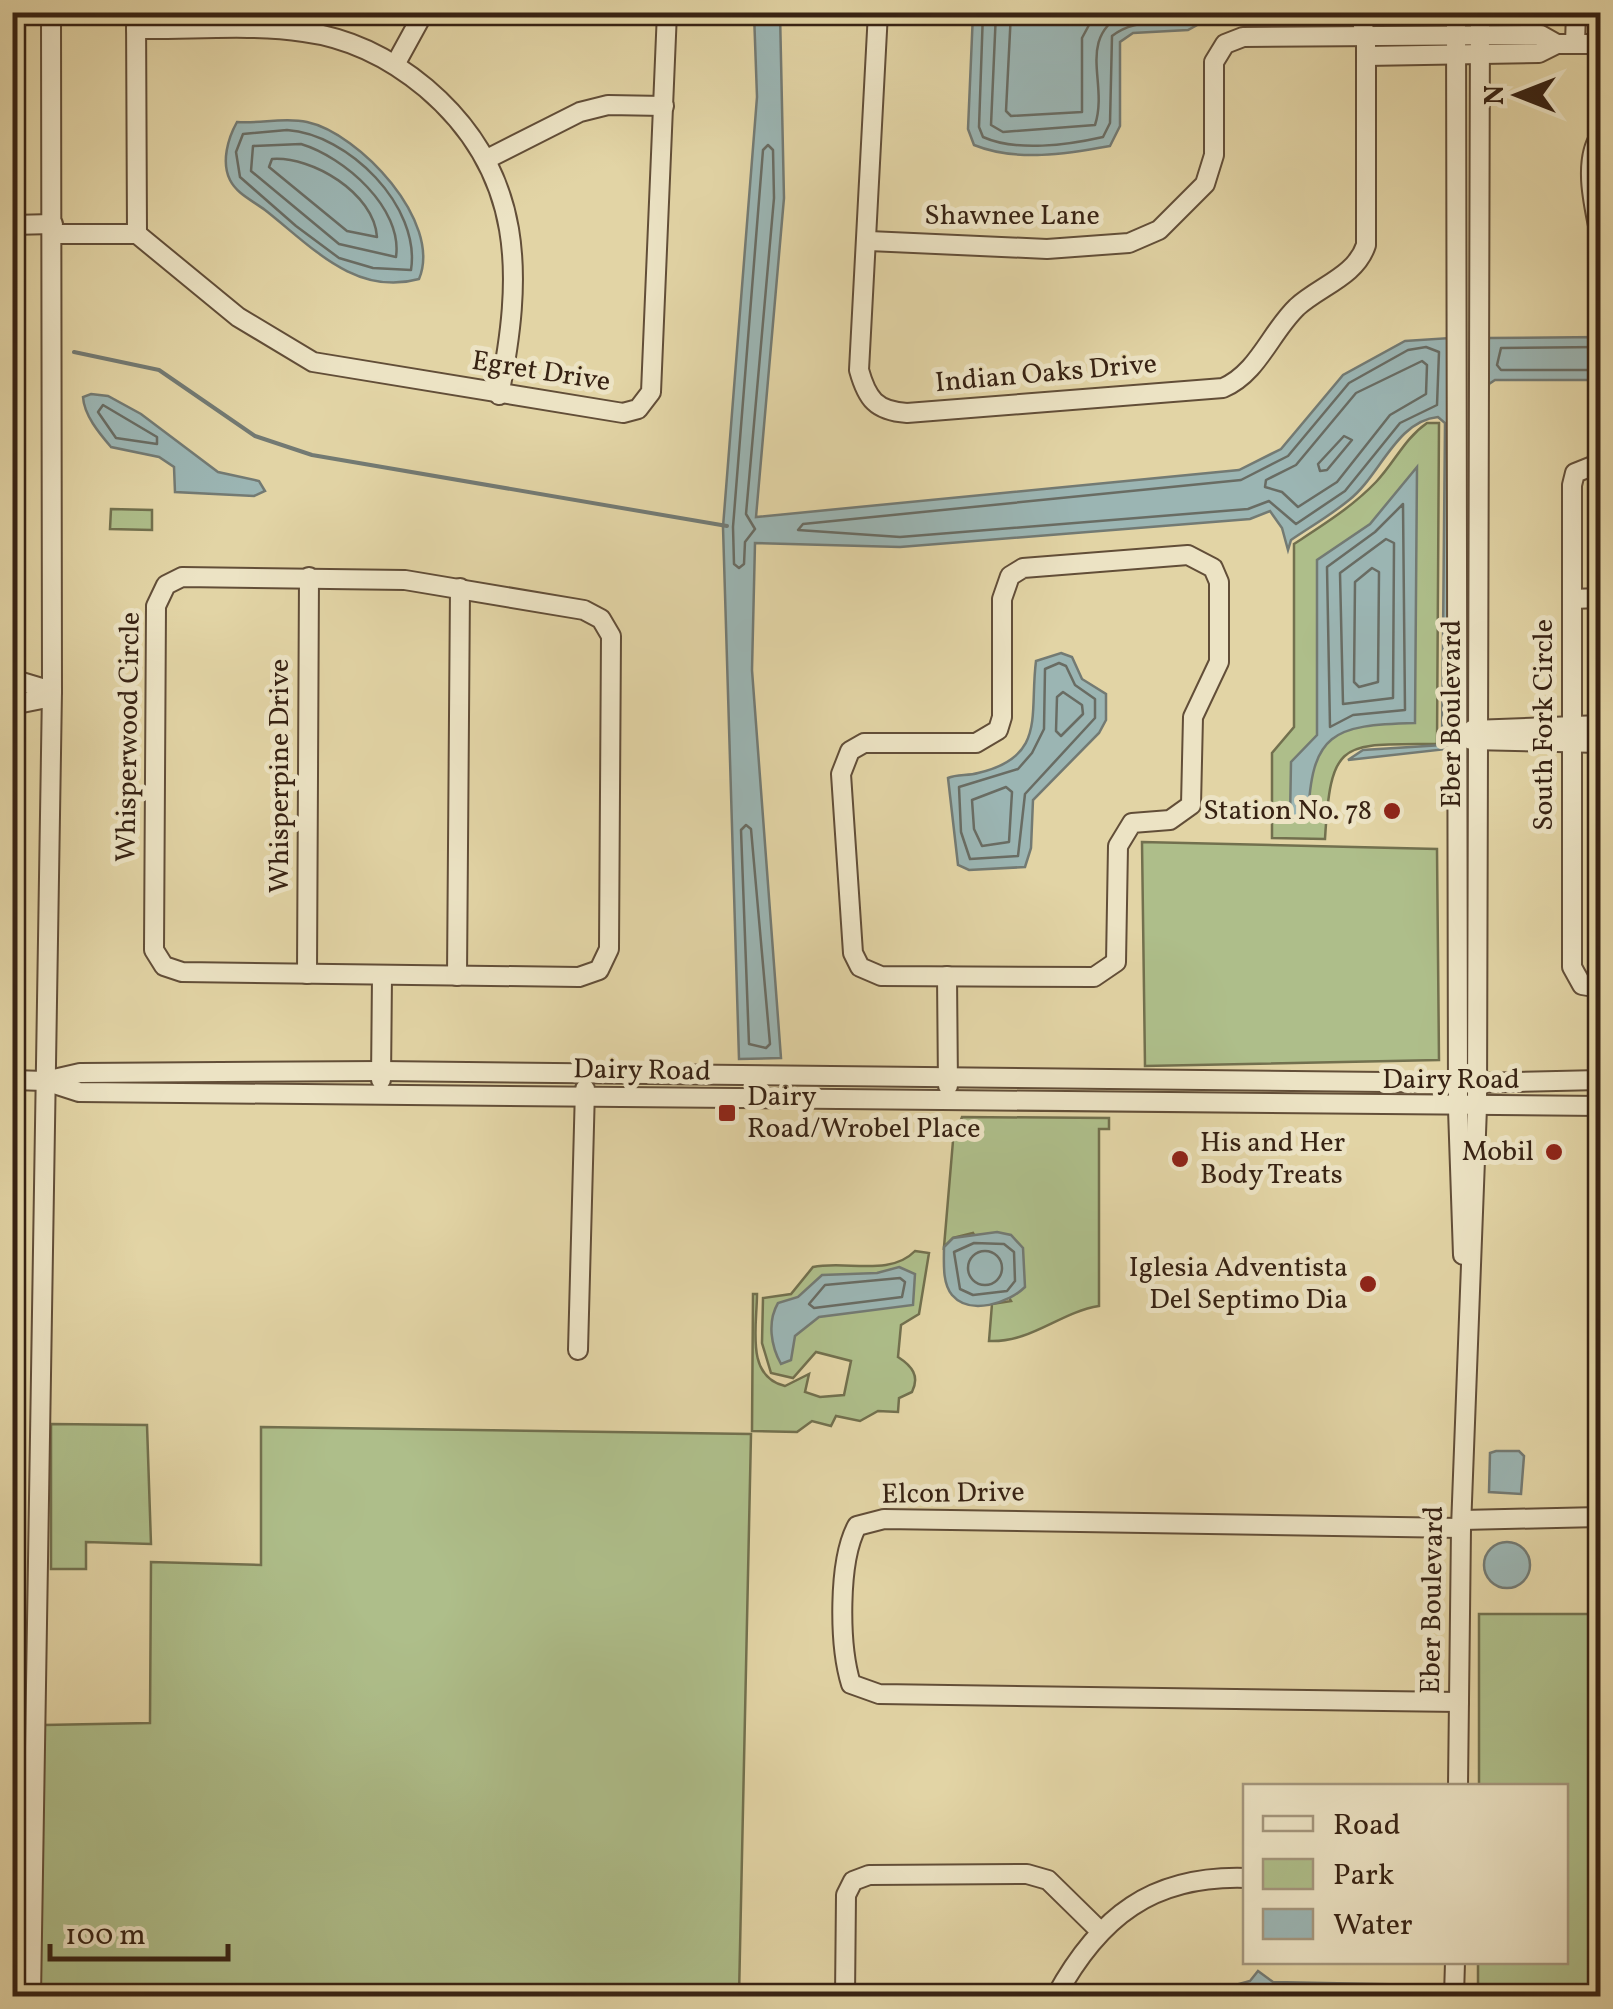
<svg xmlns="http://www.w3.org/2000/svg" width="1613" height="2009" font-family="Vollkorn,serif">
<rect width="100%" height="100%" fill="#e2d4a5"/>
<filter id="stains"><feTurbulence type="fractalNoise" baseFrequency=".002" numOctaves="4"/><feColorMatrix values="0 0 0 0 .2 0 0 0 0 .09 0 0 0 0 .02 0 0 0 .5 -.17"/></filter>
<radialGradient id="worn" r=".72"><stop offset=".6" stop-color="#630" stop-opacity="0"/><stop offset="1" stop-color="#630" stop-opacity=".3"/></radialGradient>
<g fill="#aebe8a" stroke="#72704e" stroke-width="2.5">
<path d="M1427 423H1439L1437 744C1342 745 1331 737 1325 839L1272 838V753L1294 727V544C1323 525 1352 507 1376 482 1395 462 1404 439 1427 423Z"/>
<polygon points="111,509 152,510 152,530 110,529"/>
<polygon points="1142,842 1437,849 1439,1060 1145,1066"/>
<path d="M962 1117 1109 1118V1129H1099V1306C1060 1312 1031 1343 989 1341L992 1304 1011 1301 973 1233 953 1238 944 1247 953 1141Z"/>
<path d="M915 1251 929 1253 919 1314 901 1325 898 1357C912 1366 920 1376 912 1392L899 1398 898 1412 878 1411 860 1421 836 1416 831 1426 812 1421 797 1432 752 1431 753 1294H757C757 1326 745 1377 785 1386L809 1374 805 1392 820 1397 844 1395 851 1361 816 1352 793 1378 771 1373 762 1343 763 1298 791 1294 813 1267C845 1260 890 1277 915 1251Z"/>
<polygon points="51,1424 147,1425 151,1544 86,1542 86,1569 51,1569"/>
<polygon points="261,1427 751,1434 739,1996 40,1996 44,1725 150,1723 151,1562 261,1565"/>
<polygon points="1479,1614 1600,1614 1600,1996 1478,1996 1478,1962 1566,1962 1566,1786 1479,1786"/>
</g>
<g fill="#9bb5b3" stroke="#737a73" stroke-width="2.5">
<path d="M754 13H780L784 198 756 517 1239 470 1281 449 1343 375 1405 341 1450 338 1447 749 1348 760 1363 750 1442 745 1445 423 1438 417C1396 421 1380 476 1349 500 1331 515 1310 527 1291 540L1288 550 1282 528 1270 511 1250 519 900 547 755 543 752 670 781 1058 739 1059 723 527 757 97Z"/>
<path d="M973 13V12L1219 13 1188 30 1133 33 1120 42V126L1110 146C1067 154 1016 162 974 145L968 129Z"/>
<path d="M237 122C260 124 284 117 307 122 359 133 443 222 419 279 355 297 310 245 265 210 253 201 237 194 230 180 221 162 228 138 237 122Z"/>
<polygon points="1600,337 1600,380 1495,380 1489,384 1487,398 1487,338"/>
<path d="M91 394 108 396 141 414 218 472 259 481 265 491 254 496 175 492 174 467 159 457 111 447C99 433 84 415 83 397Z"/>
<path d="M1417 467 1415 723C1333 725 1311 732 1308 820L1290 819 1291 762 1317 735V560L1370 524Z"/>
<path d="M1061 653 1072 657 1082 679 1106 694V720L1099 733 1033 800 1031 848 1025 867 969 870 958 865 948 778C957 774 968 776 978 773 1047 757 1029 715 1036 661Z"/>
<path d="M997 1232 1011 1235 1023 1248 1025 1287C1009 1303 970 1316 952 1295 942 1283 944 1262 944 1247L953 1238Z"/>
<path d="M899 1267 915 1274 913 1305 819 1317 795 1336 791 1360 781 1364C771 1346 767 1322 778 1303L798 1297 822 1275 877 1273Z"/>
<polygon points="1496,1451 1519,1451 1524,1456 1521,1494 1489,1492 1490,1453"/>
<circle cx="1507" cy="1565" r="23"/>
<polygon points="1258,1971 1273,1982 1427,1985 1428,1996 1195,1996 1250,1981"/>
</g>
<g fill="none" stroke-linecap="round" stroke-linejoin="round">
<g stroke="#696c63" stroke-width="2.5">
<path d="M983 12 979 127 983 137C1016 152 1068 145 1103 137L1110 123 1112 36C1138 15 1171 28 1198 12"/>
<path d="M996 12 991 125 1003 132 1095 125C1109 82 1075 40 1125 12"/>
<polyline points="1011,12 1006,111 1011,116 1082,112 1082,38 1096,12"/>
<path d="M287 130C348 134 421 206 411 270L373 268 339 258 296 226 240 177 236 152 243 134Z"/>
<path d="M301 144C344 157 403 208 396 257L339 244 251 171 253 146Z"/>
<polygon points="768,145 773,150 774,198 746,514 755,529 745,542 744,564 739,568 734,564 733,527 763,150"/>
<path d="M272 159C312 156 374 193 377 237L347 231 269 167Z"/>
<polygon points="1426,347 1439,352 1437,405 1400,423 1345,491 1296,524 1269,501 1248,509 900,537 798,530 803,524 1241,480 1288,456 1349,383 1408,350"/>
<polyline points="1600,347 1501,348 1497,365 1501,370 1600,370"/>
<polygon points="1422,361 1427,365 1426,394 1390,415 1337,482 1298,507 1282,492 1265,487 1266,480 1296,465 1356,393"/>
<polygon points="103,405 157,437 157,444 116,438 98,412"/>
<polygon points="1344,436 1352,440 1327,470 1320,471 1318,464"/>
<polygon points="1403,504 1405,710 1353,715 1330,727 1327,567 1375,532"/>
<polygon points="1386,539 1394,543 1393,698 1343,704 1340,573"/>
<polygon points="1372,568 1379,572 1378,682 1359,687 1354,682 1355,582"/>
<polygon points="1059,663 1066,666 1075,685 1095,699 1095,718 1025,794 1018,856 970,859 961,832 959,787 1018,769 1032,753 1044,729 1045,669"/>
<polygon points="1063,692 1082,705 1083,714 1061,736 1056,731 1057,697"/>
<polygon points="1006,787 1012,792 1009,842 982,846 974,829 972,800"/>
<polygon points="746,825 751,829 770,1044 766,1048 749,1044 741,830"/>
<polygon points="974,1243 1004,1244 1014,1252 1015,1281 1007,1291 973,1295 960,1289 954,1252"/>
<circle cx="985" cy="1268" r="17"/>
<polygon points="900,1278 905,1282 902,1297 814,1308 809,1304 825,1285"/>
<polyline points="1230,1996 1261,1986 1273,1992 1418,1996"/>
</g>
<polyline stroke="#737a73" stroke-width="4" points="74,352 159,370 255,436 312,455 727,526"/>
<defs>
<g id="minor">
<polyline points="136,12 137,234 238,317 313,362 623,413 638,409 651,392 667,12"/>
<path d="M878 12 859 370C867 399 876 411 907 413L1223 388C1258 373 1270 333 1297 307 1320 286 1356 276 1366 245V39L1360 12"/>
<polyline points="1456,12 1458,1109 1463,1255"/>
<path d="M136 29C191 30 249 24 304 32 351 38 390 58 426 88 526 173 523 277 499 395"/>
<polyline points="1575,43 1576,12"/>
<polyline points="1366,56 1539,53 1557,44 1600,44"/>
<polyline points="396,63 424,12"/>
<path d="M1600 136C1583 162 1594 206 1600 235"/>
<polyline points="487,159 580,112 608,105 664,106"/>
<polyline points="12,225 53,224"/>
<polyline points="53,234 137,234"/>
<polyline points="869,241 1047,249 1129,243 1159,230 1205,184 1214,155 1214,62 1225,44 1243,37 1541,35 1557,44"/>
<polyline points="1600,463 1575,473 1572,485 1572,967 1582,985 1600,988"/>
<polygon points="1188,555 1213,568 1219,582 1219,662 1193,717 1191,805 1170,820 1132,823 1118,846 1116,962 1094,977 881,976 860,967 853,953 841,774 850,751 864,743 976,743 998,730 1002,717 1002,599 1010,576 1023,568"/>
<polygon points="182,577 405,580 584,610 601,619 611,636 609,949 599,970 579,977 182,972 164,966 154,950 156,606 166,585"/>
<polyline points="1572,599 1600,598"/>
<polyline points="12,679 52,691"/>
<polyline points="12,705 42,699 52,691"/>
<polyline points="1472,730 1600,725"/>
<polyline points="1471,740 1600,743"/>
<polyline points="307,974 309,577"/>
<polyline points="457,976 460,588"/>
<polyline points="947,976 948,1086"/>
<polyline points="12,1080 45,1081 80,1073 381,1071 1477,1083 1600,1080"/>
<polyline points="381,1080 382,976"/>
<polyline points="45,1081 79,1092 1600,1106"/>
<polyline points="578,1350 585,1089"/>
<polyline points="1462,1520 1600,1517"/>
<path d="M1459 1702 879 1694 851 1684C839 1645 838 1561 857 1526L884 1519 1461 1528"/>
<polyline points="12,1769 33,1770"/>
<polyline points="1458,1786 1461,1528 1477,1107 1480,12"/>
<polyline points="31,1996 52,691 51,12"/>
<polyline points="845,1996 846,1895 853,1881 869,1875 1027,1874 1048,1880 1099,1930"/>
<path d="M1056 1996C1099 1917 1152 1875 1246 1878"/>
<polyline points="1454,1996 1455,1962"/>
</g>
</defs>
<use href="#minor" stroke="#624e38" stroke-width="22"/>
<use href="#minor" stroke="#ece3c4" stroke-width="18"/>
</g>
<g fill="#8f2418" stroke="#ece3c4" stroke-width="4">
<circle cx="1392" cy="811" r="10"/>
<rect x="717" y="1103" width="20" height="20" rx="5"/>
<circle cx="1554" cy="1152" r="10"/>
<circle cx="1180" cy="1159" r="10"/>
<circle cx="1368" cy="1284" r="10"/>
</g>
<g text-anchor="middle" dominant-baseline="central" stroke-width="10" stroke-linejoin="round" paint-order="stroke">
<g font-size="28" fill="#372213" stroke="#ece3c4">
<text x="1012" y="216">Shawnee Lane</text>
<text transform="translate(541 372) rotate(9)">Egret Drive</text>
<text transform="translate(1046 374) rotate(-5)">Indian Oaks Drive</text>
<text transform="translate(1452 714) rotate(-90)">Eber Boulevard</text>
<text transform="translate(1544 725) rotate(-90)">South Fork Circle</text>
<text transform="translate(129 737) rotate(-89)">Whisperwood Circle</text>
<text transform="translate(280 776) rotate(-90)">Whisperpine Drive</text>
<text transform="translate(642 1071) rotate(1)">Dairy Road</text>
<text x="1451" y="1080">Dairy Road</text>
<text transform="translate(953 1494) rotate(-1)">Elcon Drive</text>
<text transform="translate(1433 1600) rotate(-89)">Eber Boulevard</text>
</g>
<g font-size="28" fill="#372213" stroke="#ece3c4" text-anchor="end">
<text x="1372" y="811">Station No. 78</text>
<text x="747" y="1097" text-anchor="start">Dairy<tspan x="747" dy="32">Road/Wrobel Place</tspan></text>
<text x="1200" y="1143" text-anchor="start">His and Her<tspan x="1200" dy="32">Body Treats</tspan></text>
<text x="1534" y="1152">Mobil</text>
<text x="1348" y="1268">Iglesia Adventista<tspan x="1348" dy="32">Del Septimo Dia</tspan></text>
</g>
</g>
<rect width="1613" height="2009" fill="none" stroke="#e2d4a5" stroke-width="50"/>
<rect x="15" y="15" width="1583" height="1979" fill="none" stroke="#372213" stroke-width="5"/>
<rect x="25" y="25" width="1563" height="1959" fill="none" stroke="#372213" stroke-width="2.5"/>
<rect x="1243" y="1784" width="325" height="180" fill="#ece3c4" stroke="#a4967d" stroke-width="2.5"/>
<rect x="1263" y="1816" width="50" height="15" fill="#ece3c4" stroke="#a4967d" stroke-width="2.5"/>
<text x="1333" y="1834" font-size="30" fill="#372213">Road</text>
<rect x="1263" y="1859" width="50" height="30" fill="#aebe8a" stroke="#a4967d" stroke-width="2.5"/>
<text x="1333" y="1884" font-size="30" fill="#372213">Park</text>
<rect x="1263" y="1909" width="50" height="30" fill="#9bb5b3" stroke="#a4967d" stroke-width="2.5"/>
<text x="1333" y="1934" font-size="30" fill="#372213">Water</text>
<g transform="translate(1518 95) rotate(270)" stroke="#ece3c4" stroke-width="8" paint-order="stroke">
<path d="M0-8L18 38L0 25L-18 38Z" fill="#372213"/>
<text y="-15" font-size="28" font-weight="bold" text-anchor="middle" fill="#372213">N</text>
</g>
<path d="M50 1944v15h178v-15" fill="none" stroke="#372213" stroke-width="5"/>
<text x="65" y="1944" font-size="30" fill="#372213" stroke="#ece3c4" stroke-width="8" paint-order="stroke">100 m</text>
<rect width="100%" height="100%" filter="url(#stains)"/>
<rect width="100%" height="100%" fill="url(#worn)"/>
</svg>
